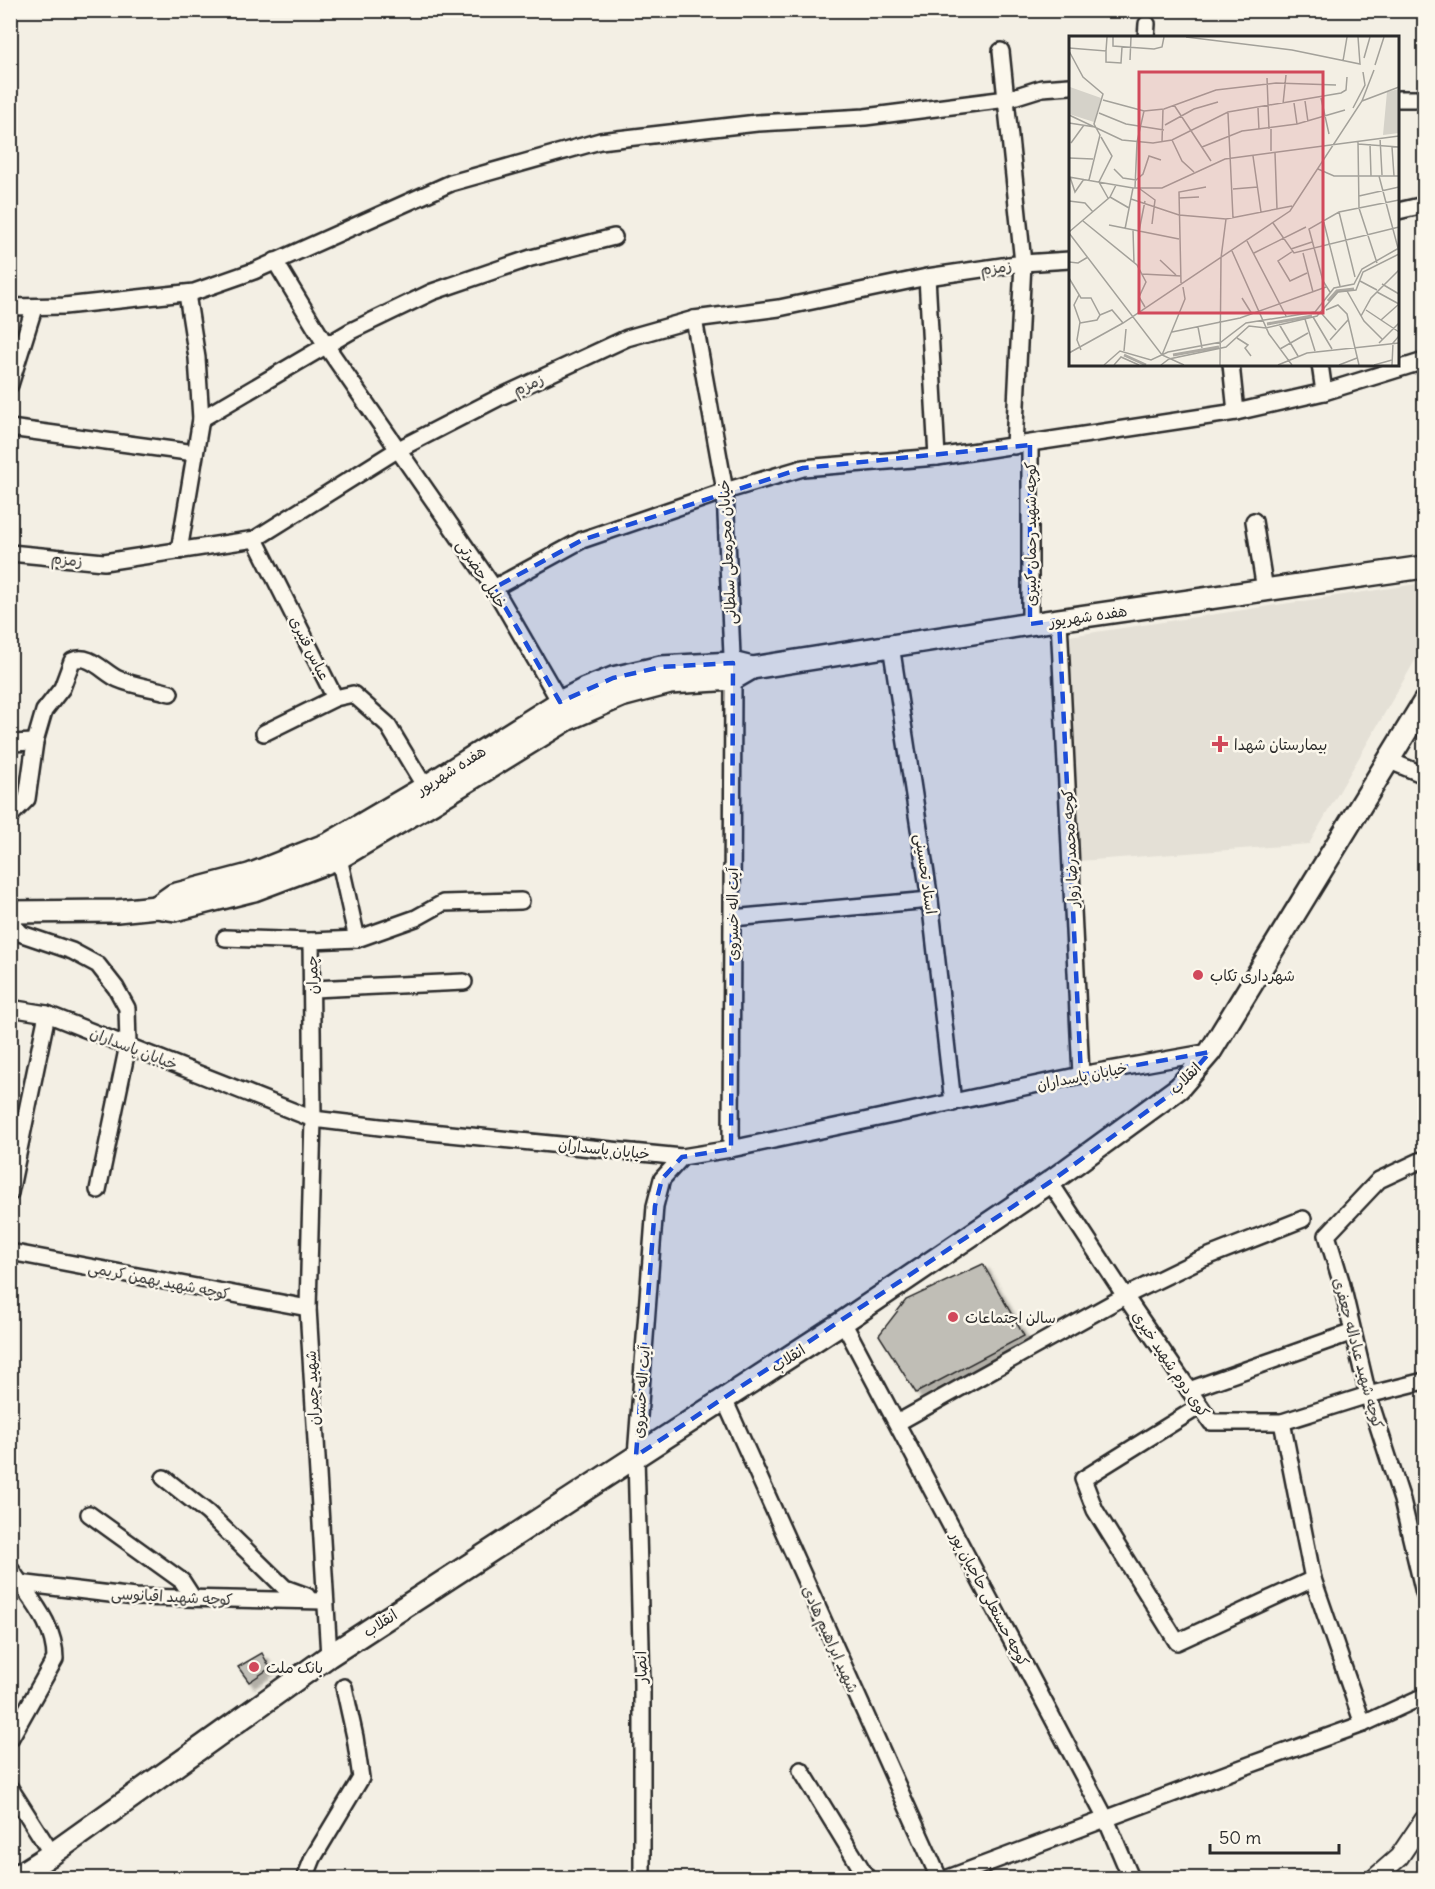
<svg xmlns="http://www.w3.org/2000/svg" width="1435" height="1889" font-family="Delius,'Playpen Sans Arabic',sans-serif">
<defs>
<filter id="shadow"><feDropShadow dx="5.5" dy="5.5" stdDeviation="1.5" flood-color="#0004"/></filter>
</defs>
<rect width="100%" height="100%" fill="#f3efe4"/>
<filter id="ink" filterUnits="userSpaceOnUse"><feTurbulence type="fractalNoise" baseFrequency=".0167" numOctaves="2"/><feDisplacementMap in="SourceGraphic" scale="12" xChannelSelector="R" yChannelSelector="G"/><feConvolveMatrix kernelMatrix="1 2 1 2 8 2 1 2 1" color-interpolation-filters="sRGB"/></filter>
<g filter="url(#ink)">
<polygon fill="#e4e0d6" points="1424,583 1424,645 1309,844 1079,861 1069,636"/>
<g fill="#c0beb6" stroke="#2b2b2b" stroke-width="1.5" filter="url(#shadow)">
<polygon points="983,1264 1024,1336 916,1393 879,1335 906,1300"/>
<polygon points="262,1653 270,1668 249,1682 238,1667"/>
</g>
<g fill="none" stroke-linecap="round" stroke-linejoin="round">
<defs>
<g id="minor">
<polyline points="1146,38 1147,24"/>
<polyline points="1001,51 1023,263 1014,446"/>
<polyline points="1398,99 1424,99"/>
<polyline points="1398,211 1424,205"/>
<polyline points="275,261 327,347 494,588 560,702"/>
<polyline points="927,277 937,457"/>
<polyline points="10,307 64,306 194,292 254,271 451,183 600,141 757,123 865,117 1007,99 1042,88 1070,86"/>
<polyline points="694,319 725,491 733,679 731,1149"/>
<polyline points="1231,364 1236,412"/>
<polyline points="1320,364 1324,392"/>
<polyline points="10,385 34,308"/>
<polyline points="201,419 351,331 432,292 531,258 614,237"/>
<polyline points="10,428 195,453"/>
<polyline points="1030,445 1030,624"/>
<polyline points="1254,521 1265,590"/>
<polyline points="255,539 335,698 353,694 387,724 425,787"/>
<polyline points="179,551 201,419 197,358 187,294"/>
<polyline points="10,553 104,562 255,539 397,450 498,398 627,338 694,319 779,308 927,277 1023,263 1070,260"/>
<polyline points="494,588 582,540 725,491 803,468 937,457 1236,412 1324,392 1424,361"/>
<polyline points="1059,620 1081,1075"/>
<polyline points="891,645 930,900 953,1103"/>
<polyline points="264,733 335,698"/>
<polyline points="10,743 35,742"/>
<polyline points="1390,761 1424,775"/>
<path d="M10 816 27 799 35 742 44 711 62 688 72 661C89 652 104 673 118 679 134 686 153 688 170 693"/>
<polyline points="339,858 357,939"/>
<polyline points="732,918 930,900"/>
<polyline points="10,922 22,934 72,951 98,965 116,988 127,1008 128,1045 98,1190"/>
<polyline points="225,938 311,941"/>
<polyline points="313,989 464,982"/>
<polyline points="10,1008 47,1014 313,1119 380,1127 682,1157 731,1149 1081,1075 1210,1052"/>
<polyline points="1424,1159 1379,1180 1327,1235 1341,1281 1368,1395 1402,1500 1424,1593"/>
<polyline points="1050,1182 1125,1296 1211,1422 1282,1422 1368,1395 1424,1381"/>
<polyline points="10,1193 47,1014"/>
<polyline points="10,1252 308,1308"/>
<polyline points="843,1322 1106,1819 1131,1878"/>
<polyline points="1189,1390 1353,1332"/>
<polyline points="724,1399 939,1878"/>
<polyline points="1200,1406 1083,1479 1095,1510 1177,1642 1313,1579"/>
<polyline points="1282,1422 1313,1579 1363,1724"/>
<polyline points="897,1423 1125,1296 1199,1260 1303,1219"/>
<polyline points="164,1478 208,1513 285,1588 307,1596"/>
<polyline points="89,1514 182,1581 193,1598"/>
<path d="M10 1568C29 1598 55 1623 55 1659L10 1739"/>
<polyline points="19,1583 135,1597 324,1601"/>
<polyline points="329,1656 308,1308 313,1119 311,941 357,939 416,918 443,903 521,901"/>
<polyline points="801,1770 867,1878"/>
<polyline points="10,1788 52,1854"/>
<polyline points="305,1878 313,1858 361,1778 355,1737 344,1687"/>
<polyline points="642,1878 642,1684 636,1456 655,1206 662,1179 682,1157"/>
<polyline points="948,1878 1252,1764 1363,1724 1424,1696"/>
</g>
<polyline id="tertiary" points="1375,1878 1399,1857 1424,1820"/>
<g id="secondary">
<polyline points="156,907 173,895 249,875 330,843 425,787 560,702 585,689 613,678 661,667 732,663 752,668"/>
<polyline points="10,912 117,911 156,907 175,910 254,890 339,858 432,803 568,719 621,696 670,683 733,679 752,668 1030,624 1424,567"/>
<polyline points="14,1878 52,1854 329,1656 843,1322 1050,1182 1179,1088 1210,1052 1424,702"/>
</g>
</defs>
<use href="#minor" stroke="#2b2b2b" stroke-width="20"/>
<use href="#tertiary" stroke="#2b2b2b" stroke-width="22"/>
<use href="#secondary" stroke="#2b2b2b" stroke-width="26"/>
<use href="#minor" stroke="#fbf7ec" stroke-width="15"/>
<use href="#tertiary" stroke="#fbf7ec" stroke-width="18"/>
<use href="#secondary" stroke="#fbf7ec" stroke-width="21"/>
</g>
</g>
<path fill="#1d4ed8" fill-opacity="0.2" stroke="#1d4ed8" stroke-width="4.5" stroke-dasharray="12 8" stroke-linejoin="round" d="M1030 445V624L1059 620 1081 1075 1210 1052 1179 1088 1050 1182 636 1456 655 1206 662 1179 682 1157 731 1149 733 663 661 667 613 678 560 702 494 588 582 540 803 468Z"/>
<g fill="#d1495b" stroke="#fbf7ec" stroke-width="2">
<path d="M1217 735h6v6h6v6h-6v6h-6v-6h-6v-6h6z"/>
<circle cx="1198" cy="975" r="6"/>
<circle cx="953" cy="1317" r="6"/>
<circle cx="254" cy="1667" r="6"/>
</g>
<g text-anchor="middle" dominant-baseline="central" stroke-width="5" stroke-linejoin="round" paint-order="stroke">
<g font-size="15" fill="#2b2b2b" stroke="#fbf7ec">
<text transform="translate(996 267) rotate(-8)">زمزم</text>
<text transform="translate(528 384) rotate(-25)">زمزم</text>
<text transform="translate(1030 534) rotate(-90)">کوچه شهید رحمان کبیری</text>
<text transform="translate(727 552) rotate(-93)">خیابان محرمعلی سلطانی</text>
<text transform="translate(67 559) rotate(6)">زمزم</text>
<text transform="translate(482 574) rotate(57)">خلیل حضرتی</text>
<text transform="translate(1088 616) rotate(-8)">هفده شهریور</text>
<text transform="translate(310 648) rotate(63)">عباس قنبری</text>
<text transform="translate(451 770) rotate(-32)">هفده شهریور</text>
<text transform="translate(1070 848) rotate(-93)">کوچه محمدرضا زوار</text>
<text transform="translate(926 874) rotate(82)">استاد تحسینی</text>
<text transform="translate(732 914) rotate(-90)">آیت اله خسروی</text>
<text transform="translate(312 975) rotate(-92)">چمران</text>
<text transform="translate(134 1048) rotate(21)">خیابان پاسداران</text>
<text transform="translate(1082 1076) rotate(-11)">خیابان پاسداران</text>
<text transform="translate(1185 1078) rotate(-45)">انقلاب</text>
<text transform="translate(604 1149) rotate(6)">خیابان پاسداران</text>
<text transform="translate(159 1280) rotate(11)">کوچه شهید بهمن کریمی</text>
<text transform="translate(1359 1353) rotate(75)">کوچه شهید عباداله جعفری</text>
<text transform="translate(788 1358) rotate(-33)">انقلاب</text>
<text transform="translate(1171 1364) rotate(56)">کوی دوم شهید خیری</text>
<text transform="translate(312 1388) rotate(-93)">شهید چمران</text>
<text transform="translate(641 1392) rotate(-86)">آیت اله خسروی</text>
<text transform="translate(172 1596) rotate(3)">کوچه شهید اقیانوسی</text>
<text transform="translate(990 1599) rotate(62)">کوچه حسنعلی حاجیان پور</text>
<text transform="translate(380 1623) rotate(-33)">انقلاب</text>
<text transform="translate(831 1639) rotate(66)">شهید ابراهیم هادی</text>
<text transform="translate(641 1667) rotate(-91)">انصار</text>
</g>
<g font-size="15" fill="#2b2b2b" stroke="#fbf7ec" text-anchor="start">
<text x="1234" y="744">بیمارستان شهدا</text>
<text x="1210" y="975">شهرداری تکاب</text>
<text x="965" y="1317">سالن اجتماعات</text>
<text x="266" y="1667">بانک ملت</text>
</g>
</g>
<g transform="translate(1069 36)">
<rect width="330" height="330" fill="#f3efe4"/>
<path d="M1 51 32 62 25 86 0 78ZM330 53V97L314 99 318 56Z" fill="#d5d2c9"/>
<path fill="none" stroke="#aca9a2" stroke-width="3" d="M259 265 268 255 285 253M198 288 243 280M55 319 77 329M104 319 150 311"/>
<path fill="none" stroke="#a3a19a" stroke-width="1.5" d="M44 1V10L85 13 93 11 95 1M117 1 223 14 291 28 289 1M0 12 37 15 38 1M0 15 14 41 34 58 25 88 31 99 20 144M37 15V26L52 27 53 11M295 22 301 1M61 24 62 1M274 25 278 1M306 29 315 1M198 42 200 93M252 62 260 98M34 64 75 75 95 73 147 54 207 47 267 49M236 65 239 86M293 65 330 51M225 67 228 88M214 68 217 39M105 69 142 125M189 72 190 94M284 72 296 49 294 36M30 77 57 88 95 94M159 77 164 182M0 79 53 104 84 107 103 104 159 76 272 57 277 54 278 41M0 87 26 91M96 89 125 73 149 66M202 93V115M32 101 43 120 30 146 39 162M311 102 313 139M103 104 113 125 125 136M93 106 94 73M289 106 290 172 308 227M2 107 15 89M289 108 330 111M301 108 302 140M133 111 173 95 228 88 276 74M323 111 325 140M206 117 208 173M184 120 192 176M0 122 24 123M45 133 54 142 67 144 74 138 80 120 92 124M249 133 265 140H330M310 140 330 216M0 141 64 152H93L156 123 330 100M1 141 6 156 15 143M66 152 68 106 75 75M71 153 86 164 83 188M164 153 189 151M290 160 330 151M41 161 60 172M110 162 130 161M62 163 110 179 157 183 223 170M0 165 16 167 24 176M270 176 286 241M254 183 271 250M14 185 68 229 77 246 70 261 76 271M204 187 225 217 330 191M40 189 110 203M56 193 64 152M64 194 65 227M70 195 76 165M0 196 41 161 47 149M0 197 93 319 115 329M178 205 217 280M222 213 243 206M163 215 200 298 223 329M224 215 209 225 221 245 238 237M185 217 237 191M234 217 244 256M91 224 107 239M0 226 9 227 19 221M73 238 112 240M0 242 12 262H22L31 279 43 274 54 287M291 245 308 254M112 247 110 156 137 151M313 248 330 258M278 255 295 285 313 303M261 256 254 245 240 193 270 176 330 164M308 256 330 268M10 259 5 269 11 286 8 304 12 314M173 262 183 278M257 274 269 269 278 278 290 329M297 274 330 296M253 278 267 294M292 280 302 262 330 234M244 281 263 313M236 283 246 315M312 284 330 268M11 287 28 284 31 279M210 288 229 320M129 291 133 312M103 296 171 282 257 251M168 302 179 309 176 312 182 320M261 304 279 284M310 307 330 287M211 313 239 297M55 315 57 293M0 317 54 287 221 175 293 65 305 34M93 319 116 263 114 251M35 329 51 315 82 324 99 316 152 306 177 287 246 276 265 252 285 248 293 233 330 212M45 329 52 321 70 329M92 329 100 323 157 311 180 290 197 292 248 280 269 256 287 254 294 236 330 218M151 329 152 222 157 183M209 329 238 317 330 307M270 329 288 322M305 329 323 324M323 329 324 307 330 300"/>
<path fill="#d1495b" fill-opacity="0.15" stroke="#d1495b" stroke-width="3" d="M70 36H254V277H70Z"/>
<rect width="330" height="330" fill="none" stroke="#2b2b2b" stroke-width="3"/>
</g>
<rect width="1435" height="1889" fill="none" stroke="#fbf7ec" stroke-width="36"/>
<rect x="18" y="18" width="1399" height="1853" fill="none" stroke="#2b2b2b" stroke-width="2" filter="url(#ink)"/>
<path d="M1210 1844v9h129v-9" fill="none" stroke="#2b2b2b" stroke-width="3"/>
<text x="1219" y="1844" font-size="18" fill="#2b2b2b" stroke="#fbf7ec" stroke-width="4.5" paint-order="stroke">50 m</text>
</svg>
